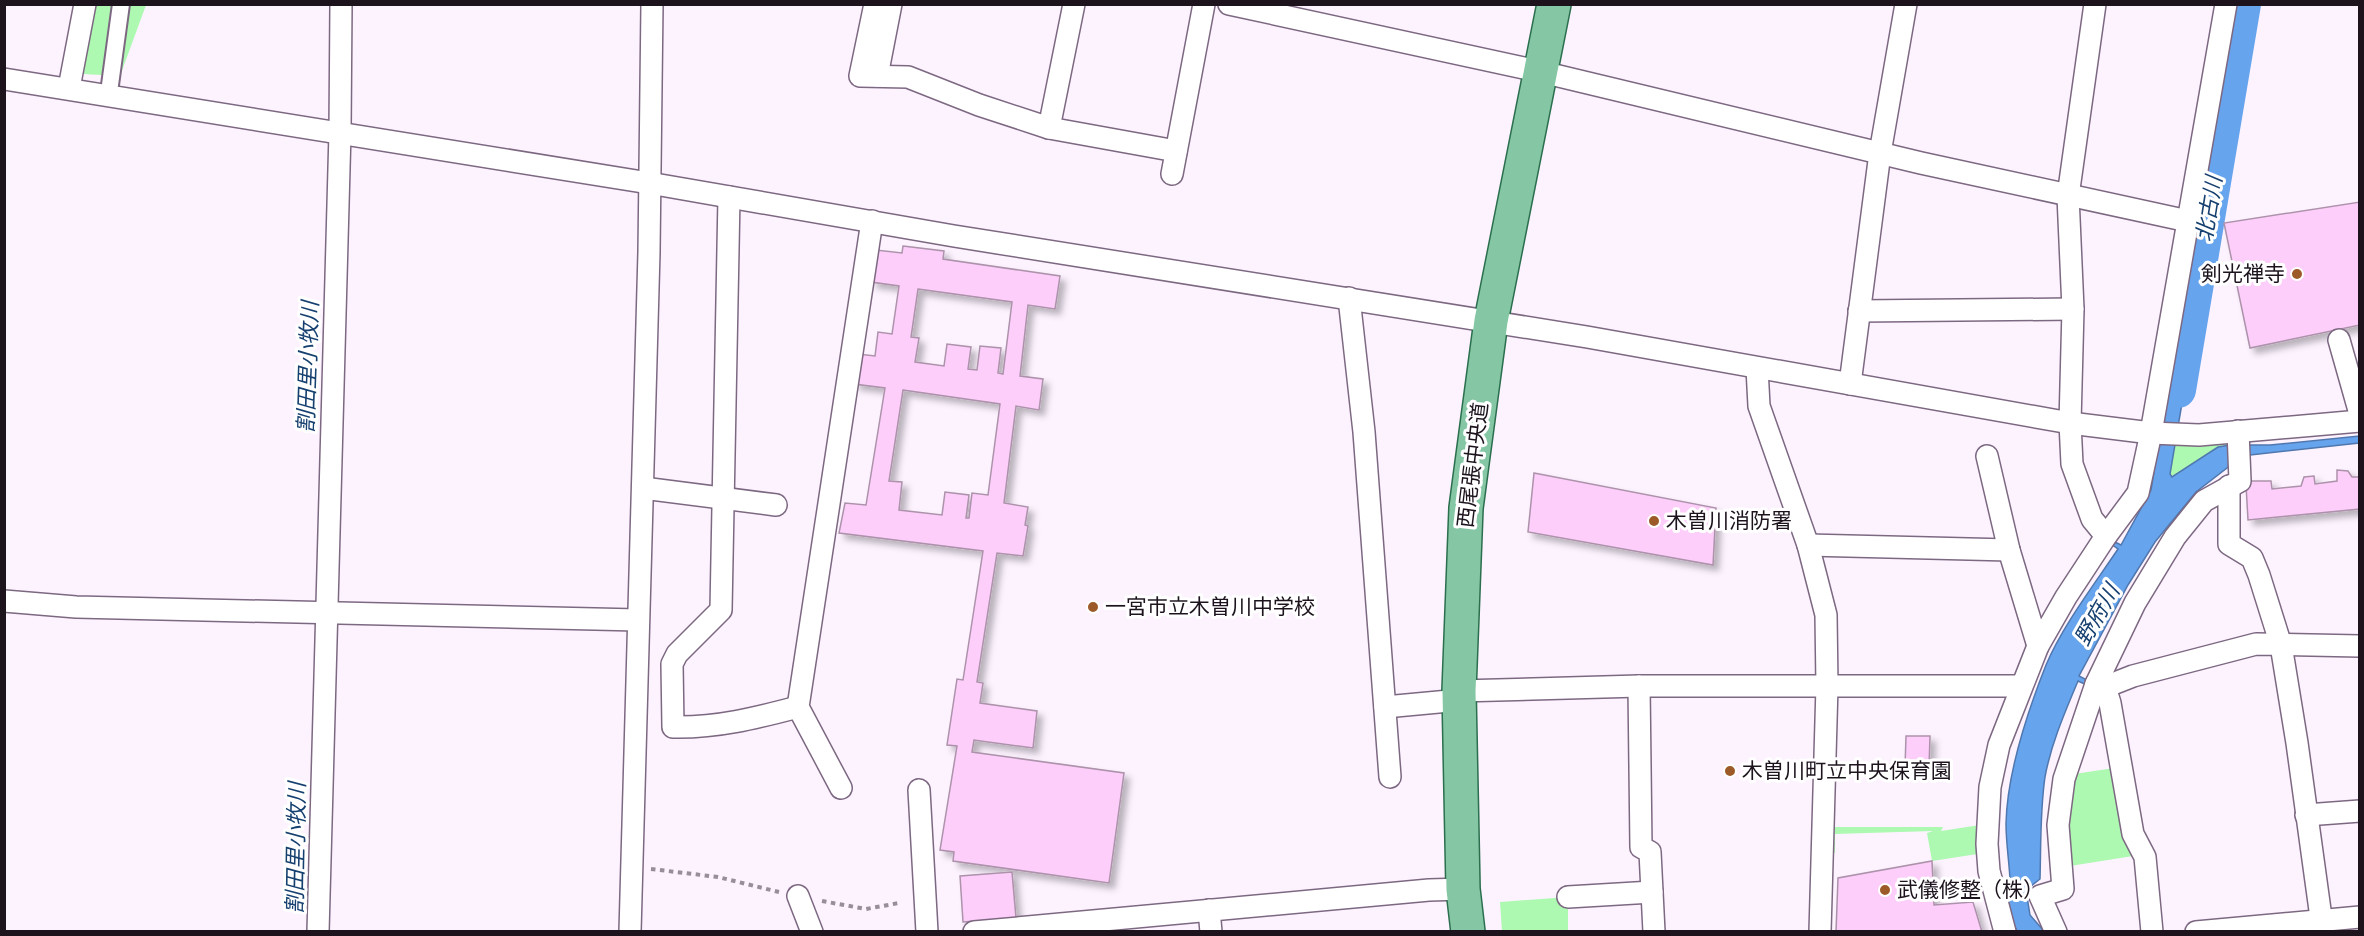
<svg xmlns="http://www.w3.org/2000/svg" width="2364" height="936" font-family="'Roboto Condensed','Noto Sans JP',sans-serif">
<defs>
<filter id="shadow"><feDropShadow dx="5.5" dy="5.5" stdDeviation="3" flood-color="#0004"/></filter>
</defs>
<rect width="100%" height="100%" fill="#fdf3ff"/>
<g fill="#adf9b1">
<polygon points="96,5 146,5 120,76 83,74"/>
<polygon points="2231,437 2230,445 2218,447 2175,477 2170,474 2174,441"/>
<polygon points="2121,767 2133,856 2070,866 2064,826 2074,774"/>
<polygon points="1980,825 1984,853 1932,861 1927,833 1933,831 1835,834 1835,853 1829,853 1830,827 1943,827 1941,831"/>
<polygon points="1568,897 1568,931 1502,931 1500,902"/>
</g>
<path fill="#66a4ed" stroke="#5078af" stroke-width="1.5" d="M2175 341 2192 344 2170 474 2172 477 2218 447 2230 445H2270L2359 436V443L2250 455 2240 458 2196 492 2155 542 2128 585 2079 676 2091 682 2089 686 2078 681C2065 712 2051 744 2045 777 2040 811 2041 845 2040 879L2026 890 2030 915 2044 931H2017L2007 909 2002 884 2010 879C2009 861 2006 842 2006 824 2007 773 2027 713 2046 665 2063 625 2094 585 2118 549L2111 544 2113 541 2121 545 2151 490Z"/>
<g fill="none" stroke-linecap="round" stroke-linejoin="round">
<polyline stroke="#66a4ed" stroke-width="36" points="2178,390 2243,4"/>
</g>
<g fill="#fccef9" stroke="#ad92ab" stroke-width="1.5" fill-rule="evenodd" filter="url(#shadow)">
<polygon points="2360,202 2360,325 2250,348 2224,223"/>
<path d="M903 246 944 251 943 259 1060 276 1055 309 1028 305 1020 376 1043 379 1039 410 1016 406 1004 503 1028 507 1025 525 1028 526 1023 556 997 553 977 682 983 683 980 703 1037 711 1033 748 974 740 972 752 1124 773 1109 883 953 861 954 852 940 850 957 746 947 745 957 679 963 680 983 551 839 533 845 503 866 505 885 388 854 384 858 354 875 356 878 332 892 334 899 286 871 282 876 250 902 253ZM918 289 1012 302 1003 374 998 373 1001 348 980 346 977 370 968 369 971 347 947 344 944 366 915 362 919 338 911 337ZM903 390 1000 404 988 495 972 493 969 518H966L969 495 945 492 942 515 899 510 902 482 889 481Z"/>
<polygon points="2337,470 2348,471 2352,477 2360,477 2360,509 2248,520 2246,485 2240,481 2271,481 2272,489 2301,486 2304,477 2314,476 2315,484 2337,481"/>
<polygon points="1534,473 1716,508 1713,565 1528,532"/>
<polygon points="1906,736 1930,736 1929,767 1905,767"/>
<polygon points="1932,861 1934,905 1973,902 1982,932 1836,932 1838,878"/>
<polygon points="1012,872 1016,918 963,922 960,876"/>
</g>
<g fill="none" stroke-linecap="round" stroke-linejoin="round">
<defs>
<polyline id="pedestrian" points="110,85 121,4"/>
<g id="minor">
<polyline points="875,4 860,76 908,77 979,105 1049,128 1176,151"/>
<polyline points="1229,4 1542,72 1921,163 2188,221"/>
<polyline points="2095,4 2068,196 2073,309 2070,423 2072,464 2092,519 2106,536"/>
<polyline points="877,76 891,4"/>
<polyline points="4,79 649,183 954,236 1587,337 2070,423 2151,433 2199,435 2360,421"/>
<polyline points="69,88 85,4"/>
<polyline points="1049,128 1074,4"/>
<polyline points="1172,174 1204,4"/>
<path d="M729 197 721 610 677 654 672 664 673 727C717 728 756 718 798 707"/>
<polyline points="1349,298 1364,432 1390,777"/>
<polyline points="1859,311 2073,309"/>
<polyline points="2339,340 2360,414"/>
<polyline points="1757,368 1759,406 1808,545 1826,615 1827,686 1820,932"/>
<polyline points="1850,384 1880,153 1906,4"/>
<polyline points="1987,456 2009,550 2038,646"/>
<polyline points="2229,486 2229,544 2252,558 2259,575 2281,645 2297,743 2323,932"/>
<polyline points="643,488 776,505"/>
<polyline points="1808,545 2009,550"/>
<polyline points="4,601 76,607 638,620"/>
<polyline points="2096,684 2105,687 2133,676 2256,644 2360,646"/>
<polyline points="1639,686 1641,847 1650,852 1654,932"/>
<polyline points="2105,687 2110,703 2133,834 2145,857 2152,932"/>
<polyline points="1459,691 1639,686 2021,686"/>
<polyline points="1385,707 1460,700"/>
<polyline points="841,788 798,707 872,221"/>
<polyline points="919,790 927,932"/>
<polyline points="2306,815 2360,811"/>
<polyline points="798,896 812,932"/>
<polyline points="1568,897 1652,892"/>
<polyline points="1209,910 1211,932"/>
<polyline points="318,932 340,132 341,4"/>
<polyline points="630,932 649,252 652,4"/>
<polyline points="974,932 1429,890 1463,889"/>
<polyline points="2005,932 1989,871 1987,844 1990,787 1999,745 2038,646 2066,597 2106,536 2138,493 2151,433 2226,4"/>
<polyline points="2056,932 2040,896 2063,889 2058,825 2064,779 2096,684 2135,603 2175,537 2204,501 2240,481 2238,431"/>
<polyline points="2196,932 2360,917"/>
</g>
<polyline id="primary" points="1468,932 1463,889 1459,691 1466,508 1491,321 1554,4"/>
</defs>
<use href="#pedestrian" stroke="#7d6882" stroke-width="20"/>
<use href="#minor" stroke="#7d6882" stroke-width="24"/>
<use href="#primary" stroke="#2b6f4e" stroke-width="36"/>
<g stroke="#988e99" stroke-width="4" stroke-dasharray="4.5 4.5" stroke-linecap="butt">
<polyline points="651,869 718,877 779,892"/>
<polyline points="822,901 866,909 899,903"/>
</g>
<use href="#pedestrian" stroke="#fff" stroke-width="16"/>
<use href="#minor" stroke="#fff" stroke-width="21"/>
<use href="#primary" stroke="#85c6a4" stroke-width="33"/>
</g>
<g fill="#9c5a28" stroke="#fff" stroke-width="2">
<circle cx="2297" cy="274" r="6"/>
<circle cx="1654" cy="521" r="6"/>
<circle cx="1093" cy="607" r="6"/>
<circle cx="1730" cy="771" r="6"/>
<circle cx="1885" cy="890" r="6"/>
</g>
<g text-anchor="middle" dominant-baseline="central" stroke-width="6" stroke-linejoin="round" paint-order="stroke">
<g font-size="21" fill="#1c131d" stroke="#fff" text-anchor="start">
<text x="2285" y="274" text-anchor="end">剣光禅寺</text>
<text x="1666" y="521">木曽川消防署</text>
<text x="1105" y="607">一宮市立木曽川中学校</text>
<text x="1742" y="771">木曽川町立中央保育園</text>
<text x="1897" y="890">武儀修整（株）</text>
</g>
<g font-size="21" fill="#1c131d" stroke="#fff">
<text transform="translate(1473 465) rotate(-83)">西尾張中央道</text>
</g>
<g font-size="22" font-style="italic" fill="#16406f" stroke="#fff">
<text transform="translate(2209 209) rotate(-81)">北古川</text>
<text transform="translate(308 367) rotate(-88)">割田里小牧川</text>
<text transform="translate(2097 615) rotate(-60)">野府川</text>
<text transform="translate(296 848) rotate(-89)">割田里小牧川</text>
</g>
</g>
<rect width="2364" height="936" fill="none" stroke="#1c131d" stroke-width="12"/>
</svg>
